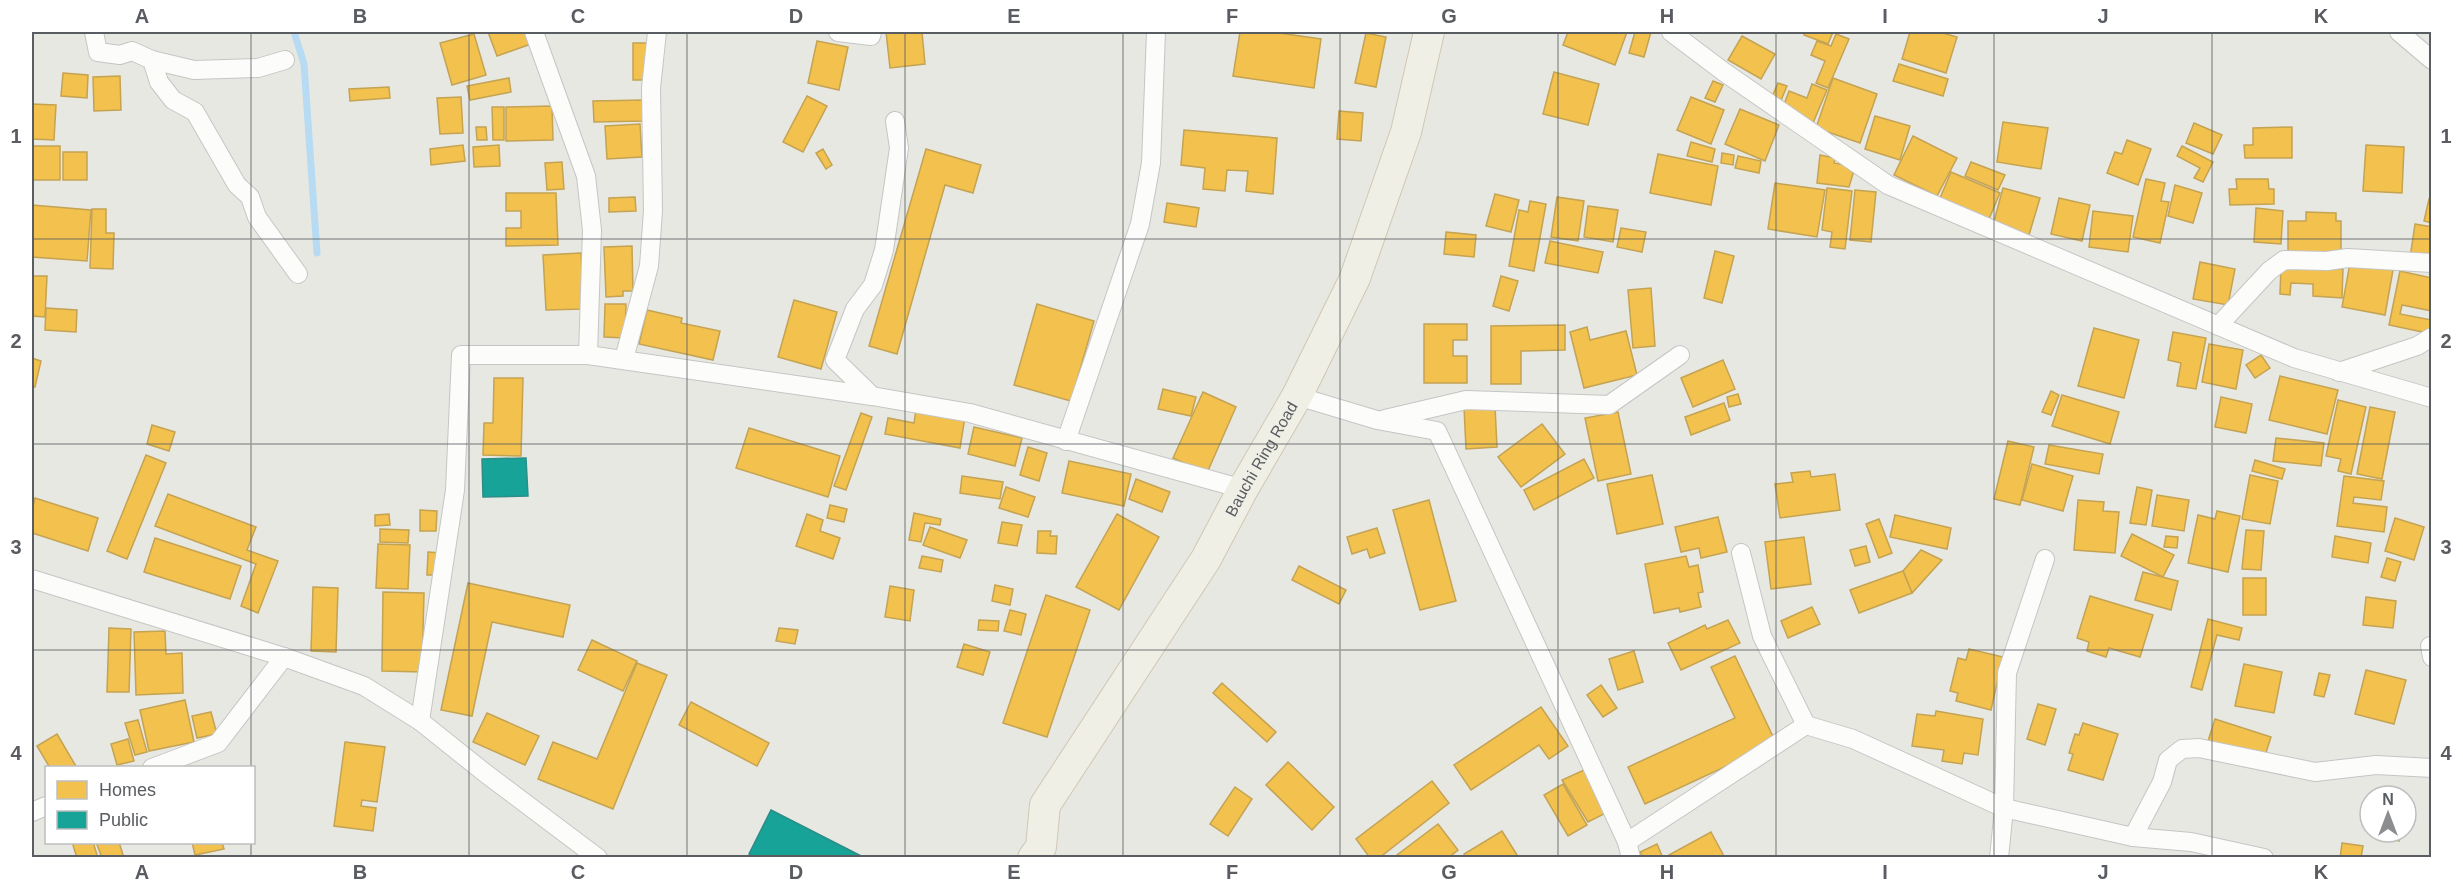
<svg xmlns="http://www.w3.org/2000/svg" width="2463" height="889" font-family="Arial,sans-serif">
<rect width="100%" height="100%" fill="#e8e8e3"/>
<g fill="#f2c14e" stroke="#c4a353" stroke-width="1.5">
<polygon points="488,32 526,32 531,44 497,56"/>
<polygon points="886,32 922,32 925,64 890,68"/>
<polygon points="1240,32 1272,32 1321,39 1314,88 1233,76"/>
<polygon points="1568,32 1627,32 1615,65 1563,45"/>
<polygon points="1635,32 1651,32 1644,57 1629,53"/>
<polygon points="1805,32 1833,32 1828,44 1804,35"/>
<polygon points="1910,32 1939,32 1957,37 1946,73 1902,59"/>
<polygon points="1366,33 1386,37 1376,87 1355,83"/>
<polygon points="474,34 486,75 452,85 440,43"/>
<polygon points="1836,34 1849,39 1828,88 1816,83 1825,61 1811,55 1817,41 1831,46"/>
<polygon points="1742,36 1775,54 1761,79 1728,60"/>
<polygon points="817,41 848,47 839,90 808,83"/>
<polygon points="633,43 651,43 650,80 633,80"/>
<polygon points="1899,64 1948,79 1943,96 1893,81"/>
<polygon points="1554,72 1599,84 1588,125 1543,114"/>
<polygon points="63,73 88,75 87,98 61,96"/>
<polygon points="120,76 121,110 94,111 93,77"/>
<polygon points="509,78 511,92 470,100 467,86"/>
<polygon points="1833,78 1877,94 1860,143 1816,128"/>
<polygon points="1713,81 1723,85 1715,102 1705,98"/>
<polygon points="1778,83 1787,86 1780,103 1771,99"/>
<polygon points="1812,84 1827,90 1813,123 1782,110 1789,91 1807,98"/>
<polygon points="389,87 390,98 350,101 349,89"/>
<polygon points="807,96 827,106 803,152 783,142"/>
<polygon points="461,97 463,133 440,134 437,98"/>
<polygon points="1691,97 1724,110 1711,144 1677,130"/>
<polygon points="644,100 645,121 594,122 593,101"/>
<polygon points="32,104 56,105 54,140 32,139"/>
<polygon points="552,106 553,140 506,141 506,107"/>
<polygon points="492,107 504,107 504,140 493,140"/>
<polygon points="1740,109 1779,125 1765,161 1725,144"/>
<polygon points="1339,111 1363,113 1361,141 1337,139"/>
<polygon points="1875,116 1910,126 1900,160 1865,149"/>
<polygon points="2003,122 2048,128 2041,169 1997,162"/>
<polygon points="2194,123 2222,135 2213,154 2186,143"/>
<polygon points="640,124 642,157 607,159 605,126"/>
<polygon points="476,127 486,127 487,140 477,140"/>
<polygon points="2292,127 2292,158 2245,158 2244,145 2253,145 2253,128"/>
<polygon points="1184,130 1277,138 1273,194 1246,191 1248,171 1227,170 1225,191 1203,189 1205,168 1181,165"/>
<polygon points="1913,136 1957,158 1937,196 1894,175"/>
<polygon points="2127,140 2151,149 2138,185 2107,173 2115,152 2122,154"/>
<polygon points="1691,142 1715,149 1712,162 1687,156"/>
<polygon points="463,145 465,161 431,165 430,149"/>
<polygon points="499,145 500,166 474,167 473,147"/>
<polygon points="2366,145 2404,147 2402,193 2363,191"/>
<rect x="32" y="146" width="28" height="34"/>
<polygon points="2182,146 2213,162 2203,182 2194,178 2200,168 2177,156"/>
<polygon points="823,149 832,165 826,169 816,153"/>
<polygon points="926,149 981,165 973,193 945,185 897,354 869,346"/>
<rect x="63" y="152" width="24" height="28"/>
<polygon points="1722,153 1734,155 1733,165 1721,163"/>
<polygon points="1658,154 1718,166 1711,205 1650,193"/>
<polygon points="1820,155 1835,158 1834,163 1855,167 1849,187 1817,183"/>
<polygon points="1738,156 1761,161 1759,173 1735,168"/>
<polygon points="562,162 564,189 547,190 545,163"/>
<polygon points="1971,162 2005,175 1998,190 1965,176"/>
<polygon points="1951,172 2000,193 1989,219 1940,198"/>
<polygon points="2146,179 2165,183 2161,201 2169,202 2160,243 2133,237"/>
<polygon points="2236,179 2268,179 2269,189 2274,189 2274,204 2230,205 2229,189 2237,189"/>
<polygon points="1775,183 1825,190 1817,237 1768,229"/>
<polygon points="2175,185 2202,193 2193,223 2168,216"/>
<polygon points="1827,188 1852,191 1845,249 1830,247 1832,232 1822,230"/>
<polygon points="2003,188 2040,198 2029,235 1993,225"/>
<polygon points="1855,190 1876,192 1871,242 1850,240"/>
<polygon points="506,193 556,193 558,245 506,246 506,228 521,228 521,211 506,211"/>
<polygon points="1495,194 1519,200 1511,232 1486,226"/>
<polygon points="635,197 636,211 609,212 609,198"/>
<polygon points="1557,197 1584,201 1578,241 1551,237"/>
<polygon points="2059,198 2090,205 2082,241 2051,234"/>
<polygon points="2429,199 2432,200 2432,223 2424,221"/>
<polygon points="1530,201 1546,204 1534,271 1509,266 1519,210 1528,212"/>
<polygon points="1167,203 1199,208 1196,227 1164,222"/>
<polygon points="32,205 91,210 87,261 32,257"/>
<polygon points="1588,206 1618,210 1613,242 1584,237"/>
<polygon points="2256,208 2283,211 2281,244 2254,242"/>
<polygon points="92,209 106,209 106,233 114,233 113,269 90,268"/>
<polygon points="2093,211 2133,216 2128,252 2089,247"/>
<polygon points="2306,212 2336,213 2336,221 2341,221 2341,255 2288,254 2288,221 2306,221"/>
<polygon points="2415,224 2432,227 2432,261 2410,258"/>
<polygon points="1621,228 1646,232 1642,252 1617,247"/>
<polygon points="1446,232 1476,235 1474,257 1444,254"/>
<polygon points="1550,241 1603,252 1598,273 1545,263"/>
<polygon points="632,246 633,291 623,291 623,296 606,297 604,247"/>
<polygon points="1715,251 1734,256 1722,303 1704,298"/>
<polygon points="581,253 584,309 546,310 543,255"/>
<polygon points="2200,262 2235,269 2228,305 2193,299"/>
<polygon points="2350,263 2393,270 2385,315 2342,307"/>
<polygon points="2281,265 2343,269 2342,298 2313,296 2313,284 2291,283 2290,295 2280,294"/>
<polygon points="2400,271 2432,278 2432,311 2402,305 2400,314 2432,320 2432,334 2389,325"/>
<polygon points="32,276 47,276 45,317 32,316"/>
<polygon points="1501,276 1518,281 1509,311 1493,306"/>
<polygon points="1651,288 1655,346 1633,348 1628,290"/>
<polygon points="794,300 837,312 821,369 778,357"/>
<polygon points="605,304 626,304 625,338 604,337"/>
<polygon points="1037,304 1094,321 1071,401 1014,385"/>
<polygon points="46,308 77,310 76,332 45,330"/>
<polygon points="647,310 682,318 681,323 720,331 713,360 639,344"/>
<polygon points="1424,324 1467,324 1467,340 1453,340 1453,356 1467,356 1467,383 1424,383"/>
<polygon points="1565,325 1565,350 1521,351 1521,384 1491,384 1491,326"/>
<polygon points="1587,327 1590,340 1626,331 1637,375 1584,388 1570,332"/>
<polygon points="2094,328 2139,340 2124,398 2078,386"/>
<polygon points="2173,332 2206,338 2196,389 2177,386 2181,363 2168,360"/>
<polygon points="2209,344 2243,350 2236,389 2202,382"/>
<polygon points="2261,355 2270,368 2255,378 2246,365"/>
<polygon points="32,358 41,361 35,387 32,386"/>
<polygon points="1723,360 1735,389 1693,407 1681,378"/>
<polygon points="2280,376 2338,390 2327,434 2269,420"/>
<polygon points="494,378 523,378 521,456 483,455 484,423 493,423"/>
<polygon points="1163,389 1196,397 1191,416 1158,409"/>
<polygon points="2051,391 2059,395 2051,415 2042,412"/>
<polygon points="1203,392 1236,407 1207,473 1173,458"/>
<polygon points="1738,394 1741,404 1729,407 1727,397"/>
<polygon points="2062,395 2119,412 2110,444 2052,426"/>
<polygon points="2221,397 2252,404 2246,433 2215,427"/>
<polygon points="2338,400 2366,407 2351,474 2338,471 2341,459 2326,456"/>
<polygon points="1724,403 1730,420 1691,435 1685,417"/>
<polygon points="1495,406 1497,447 1466,449 1464,407"/>
<polygon points="2370,407 2395,412 2382,479 2357,474"/>
<polygon points="916,409 965,417 960,448 885,434 888,418 914,423"/>
<polygon points="1618,412 1631,474 1598,481 1585,418"/>
<polygon points="861,413 872,417 846,490 834,486"/>
<polygon points="1542,424 1565,454 1521,487 1498,457"/>
<polygon points="152,425 175,432 169,451 147,444"/>
<polygon points="974,427 1022,438 1015,466 968,454"/>
<polygon points="749,428 840,456 828,497 736,468"/>
<polygon points="2276,438 2324,443 2321,466 2273,461"/>
<polygon points="2008,441 2034,447 2020,505 1994,499"/>
<polygon points="2049,445 2103,454 2099,474 2045,464"/>
<polygon points="1028,447 1047,453 1039,481 1020,475"/>
<polygon points="146,455 166,463 127,559 107,551"/>
<polygon points="1584,459 1594,478 1534,510 1524,490"/>
<polygon points="2255,460 2285,469 2282,479 2252,471"/>
<polygon points="1069,461 1131,474 1124,506 1062,493"/>
<polygon points="2032,464 2073,476 2063,511 2022,500"/>
<polygon points="1810,471 1811,477 1835,474 1840,510 1780,518 1775,484 1793,482 1791,473"/>
<polygon points="1652,475 1663,524 1617,534 1607,484"/>
<polygon points="2250,475 2278,481 2270,524 2242,519"/>
<polygon points="962,476 1003,482 1000,499 960,493"/>
<polygon points="2344,476 2384,481 2381,500 2354,497 2353,503 2387,507 2384,532 2337,526"/>
<polygon points="1136,479 1170,492 1162,512 1129,499"/>
<polygon points="1006,487 1035,497 1028,517 999,508"/>
<polygon points="2137,487 2152,490 2146,525 2130,523"/>
<polygon points="168,494 256,527 247,550 278,561 258,613 241,606 256,564 155,526"/>
<polygon points="2157,495 2189,500 2184,531 2152,526"/>
<polygon points="35,498 98,518 88,551 32,533 32,510"/>
<polygon points="1429,500 1456,601 1420,610 1393,510"/>
<polygon points="2078,500 2104,502 2103,511 2119,512 2115,553 2074,550"/>
<polygon points="830,505 847,509 844,522 827,518"/>
<polygon points="420,510 437,511 436,531 420,531"/>
<polygon points="2217,511 2240,516 2228,572 2188,563 2198,515 2215,519"/>
<polygon points="914,513 941,519 940,525 925,523 921,542 909,540"/>
<polygon points="389,514 390,525 375,526 375,515"/>
<polygon points="807,514 823,520 820,531 840,538 833,559 796,546"/>
<polygon points="1117,514 1159,537 1119,610 1076,587"/>
<polygon points="1895,515 1951,528 1947,549 1890,537"/>
<polygon points="1718,517 1727,552 1701,558 1699,548 1681,552 1675,527"/>
<polygon points="2395,518 2424,527 2414,560 2385,551"/>
<polygon points="1879,519 1892,553 1879,558 1866,524"/>
<polygon points="1002,522 1022,525 1017,546 998,543"/>
<polygon points="930,527 967,540 960,558 923,545"/>
<polygon points="1377,528 1385,553 1370,558 1367,549 1352,554 1347,537"/>
<polygon points="380,529 409,530 408,543 380,542"/>
<polygon points="2246,530 2264,531 2261,570 2242,569"/>
<polygon points="1038,531 1051,531 1050,536 1057,536 1056,554 1037,553"/>
<polygon points="2132,534 2174,555 2163,577 2121,556"/>
<polygon points="2166,536 2178,537 2177,548 2164,547"/>
<polygon points="2335,536 2371,543 2368,563 2332,557"/>
<polygon points="1804,537 1811,584 1771,589 1765,542"/>
<polygon points="155,538 241,566 230,599 144,572"/>
<polygon points="378,544 410,545 408,589 376,588"/>
<polygon points="1866,546 1870,562 1855,566 1850,550"/>
<polygon points="1921,550 1942,560 1912,593 1903,571"/>
<polygon points="428,552 441,553 441,575 427,575"/>
<polygon points="922,556 943,560 941,572 919,568"/>
<polygon points="1686,556 1689,567 1698,565 1703,592 1698,593 1701,607 1680,612 1679,608 1654,613 1645,564"/>
<polygon points="2387,558 2401,562 2395,581 2381,577"/>
<polygon points="1299,566 1346,590 1339,604 1292,580"/>
<polygon points="1903,571 1912,593 1859,613 1850,590"/>
<polygon points="2143,572 2178,581 2171,610 2135,600"/>
<rect x="2243" y="578" width="23" height="37"/>
<polygon points="468,583 570,605 563,637 492,622 472,716 441,710"/>
<polygon points="995,585 1013,589 1010,605 992,601"/>
<polygon points="890,586 914,590 910,621 885,617"/>
<polygon points="313,587 338,588 336,652 311,651"/>
<polygon points="383,592 424,593 422,672 382,671"/>
<polygon points="1046,595 1090,610 1047,737 1003,723"/>
<polygon points="2090,596 2153,615 2140,657 2109,648 2106,657 2087,651 2089,642 2077,638"/>
<polygon points="2366,597 2396,601 2393,628 2363,625"/>
<polygon points="1812,607 1820,624 1788,638 1781,621"/>
<polygon points="1010,610 1026,614 1021,635 1004,631"/>
<polygon points="2208,619 2242,628 2239,640 2217,635 2202,690 2191,687"/>
<polygon points="979,620 999,621 998,631 978,630"/>
<polygon points="1728,620 1740,643 1681,670 1668,643 1705,625 1707,629"/>
<polygon points="109,628 131,629 129,692 107,692"/>
<polygon points="779,628 798,630 795,644 776,641"/>
<polygon points="165,631 166,654 182,653 183,693 136,695 134,632"/>
<polygon points="592,640 637,661 623,691 578,670"/>
<polygon points="964,644 990,652 983,675 957,667"/>
<polygon points="1969,649 2003,657 1991,710 1956,701 1958,693 1950,691 1958,658 1966,660"/>
<polygon points="1634,651 1643,682 1618,690 1609,659"/>
<polygon points="1735,656 1776,743 1645,804 1628,767 1735,718 1711,667"/>
<polygon points="637,663 667,675 613,809 538,779 553,742 597,759"/>
<polygon points="2244,664 2282,672 2274,713 2235,706"/>
<polygon points="2366,670 2406,680 2394,724 2355,714"/>
<polygon points="2319,673 2330,675 2324,697 2314,695"/>
<polygon points="1222,683 1276,732 1267,742 1213,693"/>
<polygon points="1601,685 1617,708 1603,717 1587,695"/>
<polygon points="185,700 194,742 149,751 140,710"/>
<polygon points="691,702 769,743 757,766 679,725"/>
<polygon points="2038,704 2056,709 2045,745 2027,739"/>
<polygon points="1541,707 1568,746 1549,759 1539,745 1471,790 1454,765"/>
<polygon points="1936,711 1983,719 1978,755 1964,753 1962,764 1942,761 1944,750 1912,746 1917,714 1935,716"/>
<polygon points="211,712 217,734 197,738 192,716"/>
<polygon points="487,713 539,736 525,765 473,742"/>
<polygon points="2215,719 2271,737 2264,759 2208,741"/>
<polygon points="138,720 147,752 135,755 125,723"/>
<polygon points="2083,723 2118,734 2103,780 2068,770 2073,754 2069,753 2075,734 2079,735"/>
<polygon points="57,734 77,768 50,768 37,746"/>
<polygon points="128,739 134,761 117,765 111,744"/>
<polygon points="345,742 385,747 377,802 362,800 361,806 376,808 373,831 334,826"/>
<polygon points="1288,762 1334,807 1312,830 1266,785"/>
<polygon points="1584,770 1604,814 1588,822 1562,780"/>
<polygon points="1432,781 1449,803 1379,858 1370,858 1356,839"/>
<polygon points="1563,784 1587,825 1568,836 1544,795"/>
<polygon points="1235,787 1252,799 1228,836 1210,824"/>
<polygon points="1438,824 1458,850 1448,858 1393,858"/>
<polygon points="1502,831 1519,858 1466,858 1464,854"/>
<polygon points="1711,832 1725,858 1668,858 1667,856"/>
<polygon points="2375,832 2402,832 2399,841"/>
<polygon points="72,842 93,842 98,858 77,858"/>
<polygon points="96,842 119,842 124,858 102,858"/>
<polygon points="192,842 222,842 224,849 195,855"/>
<polygon points="2342,843 2363,846 2361,858 2340,858"/>
<polygon points="1657,844 1663,858 1643,858 1640,852"/>
</g>
<g fill="#17a398" stroke="#2b8e87" stroke-width="1.5">
<polygon points="526,458 528,496 483,497 482,459"/>
<polygon points="771,810 865,858 757,858 749,854"/>
</g>
<g fill="none" stroke-linecap="round" stroke-linejoin="round">
<polyline stroke="#b6dbf3" stroke-width="7" points="294,32 304,64 317,253"/>
<defs>
<g id="street">
<polyline points="94,32 98,52 120,55 132,51 152,60 159,82 173,100 195,112 237,185 250,197 257,217 298,274"/>
<polyline points="534,32 586,176 592,230 588,355"/>
<polyline points="838,32 871,36 872,32"/>
<polyline points="1671,32 1724,72 1888,185 2294,358 2432,398"/>
<polyline points="2399,32 2432,60"/>
<polyline points="152,60 194,70 258,68 285,60"/>
<polyline points="2218,326 2269,271 2284,260 2327,261 2348,258 2432,263"/>
<polyline points="624,359 649,266 653,211 651,88 657,32"/>
<polyline points="2339,372 2417,346 2432,337"/>
<polyline points="872,396 835,360 855,309 873,285 884,250 899,148 895,121"/>
<polyline points="1297,396 1377,420 1437,431 1627,842 1631,858"/>
<polyline points="1385,419 1466,400 1609,405 1680,355"/>
<polyline points="1066,441 1140,224 1151,163 1156,32"/>
<polyline points="1741,553 1762,636 1806,725"/>
<polyline points="32,579 284,657 364,686 420,721 485,773 598,858"/>
<polyline points="2430,646 2432,657"/>
<polyline points="420,721 455,490 461,355 588,355 872,396 970,413 1243,489"/>
<polyline points="152,768 218,743 284,657"/>
<polyline points="32,812 46,806"/>
<polyline points="2133,837 2162,782 2168,760 2182,749 2199,748 2315,772 2376,765 2432,768"/>
<polyline points="1627,842 1806,725 1853,739 2004,808 2133,837 2191,842 2264,858"/>
<polyline points="1999,858 2004,808 2007,673 2045,559"/>
</g>
<g id="primary">
<path id="s1" d="M1033 858 1041 847 1045 805 1206 559 1243 489 1297 396 1355 278 1406 132 1429 32"/>
</g>
</defs>
<use href="#street" stroke="#c5c5c5" stroke-width="20"/>
<use href="#primary" stroke="#d0c7b2" stroke-width="32"/>
<use href="#street" stroke="#fcfcfb" stroke-width="18"/>
<use href="#primary" stroke="#f0efe6" stroke-width="30"/>
</g>
<path fill="none" stroke="#595c60" stroke-width="1.5" stroke-opacity="0.55" d="M251 32V768M469 32V858M687 32V858M905 32V858M1123 32V858M1340 32V858M1558 32V858M1776 32V858M1994 32V858M2212 32V858M32 239H2432M32 444H2432M32 650H2432M251 842V858"/>
<g text-anchor="middle" dominant-baseline="central" stroke-width="6" stroke-linejoin="round" paint-order="stroke">
<g font-size="16" fill="#595c60" stroke="#fff">
<text stroke="none"><textPath href="#s1" startOffset="464">Bauchi Ring Road</textPath></text>
</g>
</g>
<rect width="2463" height="889" fill="none" stroke="#ffffff" stroke-width="66"/>
<rect x="45" y="766" width="210" height="78" fill="#ffffff" stroke="#bdbebf" stroke-width="1.5"/>
<rect x="57" y="781" width="30" height="18" fill="#f2c14e" stroke="#bdbebf" stroke-width="1.5"/>
<text x="99" y="796" font-size="18" fill="#595c60">Homes</text>
<rect x="57" y="811" width="30" height="18" fill="#17a398" stroke="#bdbebf" stroke-width="1.5"/>
<text x="99" y="826" font-size="18" fill="#595c60">Public</text>
<g transform="translate(2388 814)"><circle r="28" fill="#ffffff" stroke="#bdbebf" stroke-width="1.5"/>
<path d="M0-4.5L10 22L0 15L-10 22Z" fill="#8b8d8e"/>
<text y="-9" font-size="16" font-weight="bold" text-anchor="middle" fill="#595c60">N</text>
</g>
<rect x="33" y="33" width="2397" height="823" fill="none" stroke="#595c60" stroke-width="2"/>
<g font-size="20" text-anchor="middle" font-weight="bold" fill="#595c60">
<text x="142" y="23">A</text>
<text x="360" y="23">B</text>
<text x="578" y="23">C</text>
<text x="796" y="23">D</text>
<text x="1014" y="23">E</text>
<text x="1232" y="23">F</text>
<text x="1449" y="23">G</text>
<text x="1667" y="23">H</text>
<text x="1885" y="23">I</text>
<text x="2103" y="23">J</text>
<text x="2321" y="23">K</text>
<text x="16" y="143">1</text>
<text x="2446" y="143">1</text>
<text x="16" y="348">2</text>
<text x="2446" y="348">2</text>
<text x="16" y="554">3</text>
<text x="2446" y="554">3</text>
<text x="16" y="760">4</text>
<text x="2446" y="760">4</text>
<text x="142" y="879">A</text>
<text x="360" y="879">B</text>
<text x="578" y="879">C</text>
<text x="796" y="879">D</text>
<text x="1014" y="879">E</text>
<text x="1232" y="879">F</text>
<text x="1449" y="879">G</text>
<text x="1667" y="879">H</text>
<text x="1885" y="879">I</text>
<text x="2103" y="879">J</text>
<text x="2321" y="879">K</text>
</g>
</svg>
